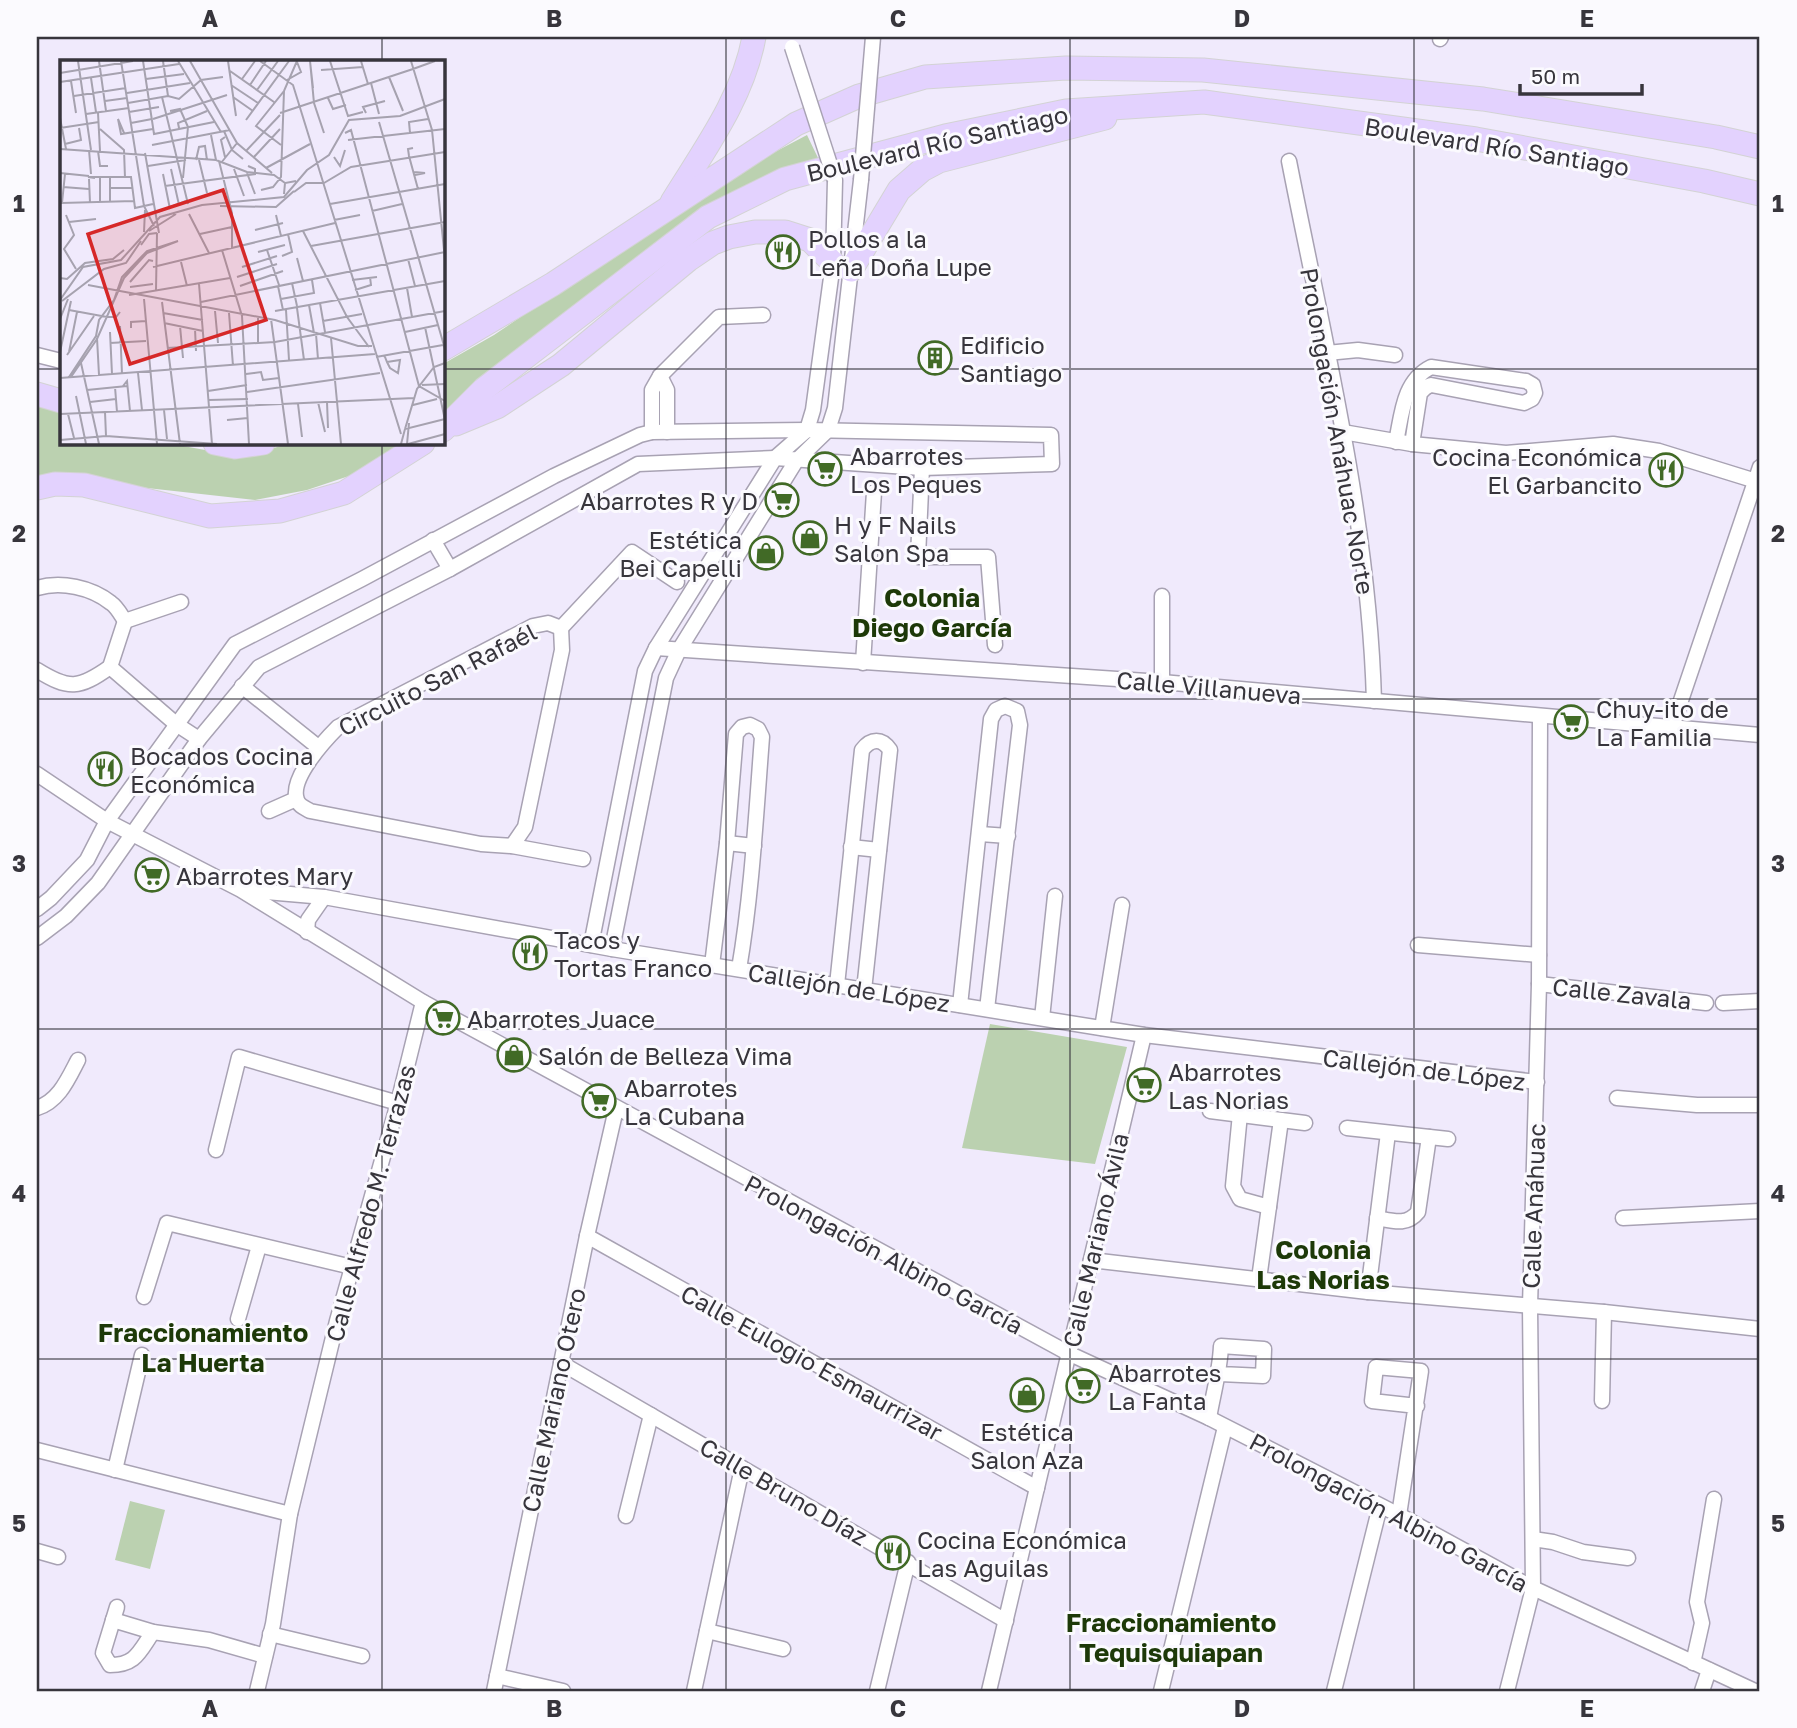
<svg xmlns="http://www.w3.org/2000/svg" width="1797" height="1728" font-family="'Golos Text',sans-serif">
<rect width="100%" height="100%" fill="#f0eafc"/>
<g fill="#bbd1b0">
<polygon points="807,135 819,160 744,191 443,413 443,364 494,335 733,174"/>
<polygon points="37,403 61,410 61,443 167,443 243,457 291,443 400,443 358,473 307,490 255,500 147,488 53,474 37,479"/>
<polygon points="990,1024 1127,1047 1095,1164 962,1148"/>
<polygon points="130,1501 165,1510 150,1569 115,1560"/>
</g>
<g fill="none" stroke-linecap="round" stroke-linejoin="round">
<defs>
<g id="minor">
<polyline points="1440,39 1441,37"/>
<path d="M1289 161C1324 340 1369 519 1374 701"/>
<polyline points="1327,353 1358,350 1395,355"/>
<polyline points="37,355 61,361"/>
<polyline points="660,376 667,390 667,432"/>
<polyline points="652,432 652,390 660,376 719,317 763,315"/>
<polyline points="1343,432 1412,444 1506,453 1613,444 1659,451 1756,481"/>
<path d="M1396 442C1402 414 1403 381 1431 367L1526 381 1533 385 1535 393 1532 399 1524 403 1431 385 1426 387"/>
<polyline points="1412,444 1420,393 1426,387"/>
<polyline points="922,468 918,557 988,557 995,645"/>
<polyline points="433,540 450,569"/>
<path d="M37 588C61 581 91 587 111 603 117 607 121 615 125 621"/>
<polyline points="125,621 110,667 176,724 199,739"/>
<polyline points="125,621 181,602"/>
<path d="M561 628 548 623 533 626 338 727C324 741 289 779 297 800 299 806 305 808 310 811L481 844 512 846 583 859"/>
<polyline points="561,628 632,552 677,582"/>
<polyline points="656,648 1162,682 1760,735"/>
<polyline points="863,663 874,492"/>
<path d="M37 670C69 690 79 689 110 667"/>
<polyline points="1162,682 1162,596"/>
<polyline points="242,686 318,747"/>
<polyline points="1672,727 1760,467"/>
<polyline points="37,774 107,821 241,890 423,1002 1068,1353 1209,1418 1399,1515 1533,1588 1755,1691"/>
<polyline points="269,811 296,799"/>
<polyline points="980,834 1008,836"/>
<polyline points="727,843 754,846"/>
<polyline points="512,846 525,827 562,650 561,628"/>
<polyline points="851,847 879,850"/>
<polyline points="244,890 324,897 612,949 1144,1035 1537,1082"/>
<polyline points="37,909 51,898 87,860 107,821 235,644 362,579 554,476 640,435 652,432 807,430 1051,435 1052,464 922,468 775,458 638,464 450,569 259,667 199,739 98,883 66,916 37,938"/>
<polyline points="307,932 308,920 324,897"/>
<polyline points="591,945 645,671 656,648 775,458 807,430 813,410 833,263 835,180"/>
<polyline points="1418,945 1539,955"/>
<polyline points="612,949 666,678 679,650 796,461 828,430 835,408 861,180"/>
<path d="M712 965 727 843 736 734 742 727 750 725 758 729 762 737C756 814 752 893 739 969"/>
<polyline points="1539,984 1706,1003"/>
<path d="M837 985 862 750C871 738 882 738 890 750L864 990"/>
<polyline points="1723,1003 1760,1001"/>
<polyline points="960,1005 991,719 996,710 1005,706 1017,711 1020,725 987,1009"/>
<polyline points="1042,1018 1055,896"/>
<polyline points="1102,1028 1122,905"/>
<polyline points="1617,1098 1697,1105 1760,1105"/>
<path d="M37 1108C59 1101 68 1079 78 1060"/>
<polyline points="1210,1111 1305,1123"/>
<polyline points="1240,1114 1233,1186 1240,1199 1269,1207"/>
<polyline points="1347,1128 1448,1139"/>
<polyline points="216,1150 239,1057 398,1103"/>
<path d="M1377 1218C1393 1221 1407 1226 1418 1212L1429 1137"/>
<polyline points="1623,1218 1760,1211"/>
<polyline points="587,1236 1037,1488"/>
<polyline points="1091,1260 1368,1292 1604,1312 1760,1329"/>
<polyline points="1259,1279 1281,1120"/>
<polyline points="1368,1292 1388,1133"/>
<polyline points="144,1297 167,1223 352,1267"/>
<polyline points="238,1319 259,1246"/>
<polyline points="561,1363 1006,1621"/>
<polyline points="1602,1401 1604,1312"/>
<path d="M1209 1418C1213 1394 1220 1371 1221 1346L1264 1349 1263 1376 1220 1374"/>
<polyline points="37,1450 290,1514"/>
<polyline points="115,1470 142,1355"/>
<polyline points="1399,1515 1421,1371 1376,1367 1372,1401 1417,1406"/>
<polyline points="626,1516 651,1415"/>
<polyline points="1533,1539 1553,1542 1583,1552 1628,1558"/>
<polyline points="37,1551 58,1557"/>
<path d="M117 1607 103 1653 110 1665C136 1665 139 1652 153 1632"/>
<polyline points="113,1620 153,1632 209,1640 265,1656"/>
<polyline points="707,1631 783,1649"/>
<polyline points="270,1634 362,1656"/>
<polyline points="1693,1663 1702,1623 1697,1602 1714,1499"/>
<polyline points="497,1676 563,1691"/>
<polyline points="257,1691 273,1624 290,1514 337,1321 398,1103 423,1002"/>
<polyline points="494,1691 587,1236 616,1109"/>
<polyline points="694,1691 742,1468"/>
<polyline points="877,1691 908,1562"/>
<polyline points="989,1691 1144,1035"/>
<polyline points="1161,1691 1225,1427"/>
<polyline points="1334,1691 1380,1506"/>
<polyline points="1507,1691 1533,1588 1530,1306 1539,984 1540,717"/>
<polyline points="1702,1691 1709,1670"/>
</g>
<g id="primary">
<path d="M672 202C704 150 743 98 754 37"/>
<polyline points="851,270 899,190 922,170 939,161 1105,118"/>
<polyline points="443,349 553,284 796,124 859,96 925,77 1066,68 1203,70 1483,99 1716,137 1760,147"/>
<polyline points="37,394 61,401"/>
<polyline points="456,424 497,407 561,365 688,260 713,243 729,237 755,232 785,232 810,240 833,263"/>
<polyline points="443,430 484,389 708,217 785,179 945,136 1066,111 1204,102 1476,139 1704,181 1760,194"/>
<polyline points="215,443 235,447 263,443"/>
<polyline points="37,488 55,484 84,485 210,516 280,511 344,493 423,443"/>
</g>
</defs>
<use href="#minor" stroke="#a8a2b3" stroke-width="17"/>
<use href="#primary" stroke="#d3d3d4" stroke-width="25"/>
<use href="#minor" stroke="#fff" stroke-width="14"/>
<use href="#primary" stroke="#e3d2fe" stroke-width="23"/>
<defs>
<g id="minor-bridge">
<polyline points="792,47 835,180"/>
<polyline points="861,180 873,37"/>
</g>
</defs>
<use href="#minor-bridge" stroke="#a8a2b3" stroke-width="17" stroke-linecap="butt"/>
<use href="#minor-bridge" stroke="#fff" stroke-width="14"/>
</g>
<path fill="none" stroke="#37353c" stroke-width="2" stroke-opacity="0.55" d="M382 37V61M726 37V1691M1070 37V1691M1414 37V1691M37 369H61M443 369H1760M382 443V1691M37 699H1760M37 1029H1760M37 1359H1760"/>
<defs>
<symbol id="restaurant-ring" viewBox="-11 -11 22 22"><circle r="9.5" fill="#fbfafe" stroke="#416a26" stroke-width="1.5"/><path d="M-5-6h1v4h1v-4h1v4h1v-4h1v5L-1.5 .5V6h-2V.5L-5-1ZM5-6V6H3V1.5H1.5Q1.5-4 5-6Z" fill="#416a26"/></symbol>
<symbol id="building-ring" viewBox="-11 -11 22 22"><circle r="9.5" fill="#fbfafe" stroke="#416a26" stroke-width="1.5"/><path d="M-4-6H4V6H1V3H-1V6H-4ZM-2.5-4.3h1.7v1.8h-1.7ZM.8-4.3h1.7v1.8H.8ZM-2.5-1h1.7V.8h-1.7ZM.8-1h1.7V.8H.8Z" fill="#416a26"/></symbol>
<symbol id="supermarket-ring" viewBox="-11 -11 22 22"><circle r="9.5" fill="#fbfafe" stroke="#416a26" stroke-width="1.5"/><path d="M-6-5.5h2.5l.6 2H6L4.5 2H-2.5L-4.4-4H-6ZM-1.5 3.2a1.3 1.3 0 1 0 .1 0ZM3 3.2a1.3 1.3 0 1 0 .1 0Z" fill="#416a26"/></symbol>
<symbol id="shop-ring" viewBox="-11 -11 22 22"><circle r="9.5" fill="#fbfafe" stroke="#416a26" stroke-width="1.5"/><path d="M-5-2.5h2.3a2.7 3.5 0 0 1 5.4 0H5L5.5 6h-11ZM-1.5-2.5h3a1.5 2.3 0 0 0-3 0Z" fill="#416a26"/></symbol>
</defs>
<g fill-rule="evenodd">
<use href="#restaurant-ring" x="764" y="233" width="38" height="38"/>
<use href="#building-ring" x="916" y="339" width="38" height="38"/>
<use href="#supermarket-ring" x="806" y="450" width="38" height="38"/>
<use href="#restaurant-ring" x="1647" y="451" width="38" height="38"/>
<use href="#supermarket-ring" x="763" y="481" width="38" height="38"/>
<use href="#shop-ring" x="791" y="519" width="38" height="38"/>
<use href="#shop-ring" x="747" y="534" width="38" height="38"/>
<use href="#supermarket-ring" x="1552" y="703" width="38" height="38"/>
<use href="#restaurant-ring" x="86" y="750" width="38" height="38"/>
<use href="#supermarket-ring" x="133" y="856" width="38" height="38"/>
<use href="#restaurant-ring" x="511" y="934" width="38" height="38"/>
<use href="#supermarket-ring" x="424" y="999" width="38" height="38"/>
<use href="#shop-ring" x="495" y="1036" width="38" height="38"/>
<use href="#supermarket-ring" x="1125" y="1066" width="38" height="38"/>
<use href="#supermarket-ring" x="580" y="1082" width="38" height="38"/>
<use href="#supermarket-ring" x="1064" y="1367" width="38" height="38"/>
<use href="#shop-ring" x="1008" y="1376" width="38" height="38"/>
<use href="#restaurant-ring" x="874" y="1534" width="38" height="38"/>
</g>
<g text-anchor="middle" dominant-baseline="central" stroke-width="6" stroke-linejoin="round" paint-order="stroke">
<g font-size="24" fill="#37353c" stroke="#fbfafe">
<text transform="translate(937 143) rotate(-13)">Boulevard Río Santiago</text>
<text transform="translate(1497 146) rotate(9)">Boulevard Río Santiago</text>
<text transform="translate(1338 431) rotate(80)">Prolongación Anáhuac Norte</text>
<text transform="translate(437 679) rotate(-27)">Circuito San Rafaél</text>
<text transform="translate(1209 687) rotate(5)">Calle Villanueva</text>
<text transform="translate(849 987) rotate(9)">Callejón de López</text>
<text transform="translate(1622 993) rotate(6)">Calle Zavala</text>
<text transform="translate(1424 1069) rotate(7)">Callejón de López</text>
<text transform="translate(370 1203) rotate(-75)">Calle Alfredo M. Terrazas</text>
<text transform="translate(1533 1206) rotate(-88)">Calle Anáhuac</text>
<text transform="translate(1095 1240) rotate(-77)">Calle Mariano Ávila</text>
<text transform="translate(884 1254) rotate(28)">Prolongación Albino García</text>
<text transform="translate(812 1362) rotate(29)">Calle Eulogio Esmaurrizar</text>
<text transform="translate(553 1400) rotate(-78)">Calle Mariano Otero</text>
<text transform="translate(784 1491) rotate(30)">Calle Bruno Díaz</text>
<text transform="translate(1389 1512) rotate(28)">Prolongación Albino García</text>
</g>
<g font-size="24" fill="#37353c" stroke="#fbfafe" text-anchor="start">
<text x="808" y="238">Pollos a la<tspan x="808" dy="28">Leña Doña Lupe</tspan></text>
<text x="960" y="344">Edificio<tspan x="960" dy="28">Santiago</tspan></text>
<text x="850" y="455">Abarrotes<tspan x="850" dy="28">Los Peques</tspan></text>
<text x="1642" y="456" text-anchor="end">Cocina Económica<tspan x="1642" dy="28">El Garbancito</tspan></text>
<text x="758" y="500" text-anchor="end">Abarrotes R y D</text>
<text x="834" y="524">H y F Nails<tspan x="834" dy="28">Salon Spa</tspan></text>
<text x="742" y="539" text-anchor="end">Estética<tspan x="742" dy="28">Bei Capelli</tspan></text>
<text x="1596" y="708">Chuy-ito de<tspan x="1596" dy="28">La Familia</tspan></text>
<text x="130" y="755">Bocados Cocina<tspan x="130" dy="28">Económica</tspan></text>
<text x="176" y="875">Abarrotes Mary</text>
<text x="554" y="939">Tacos y<tspan x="554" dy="28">Tortas Franco</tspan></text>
<text x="467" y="1018">Abarrotes Juace</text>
<text x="538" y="1055">Salón de Belleza Vima</text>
<text x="1168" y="1071">Abarrotes<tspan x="1168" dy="28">Las Norias</tspan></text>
<text x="624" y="1087">Abarrotes<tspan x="624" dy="28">La Cubana</tspan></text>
<text x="1108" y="1372">Abarrotes<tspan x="1108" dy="28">La Fanta</tspan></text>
<text x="1027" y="1431" text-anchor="middle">Estética<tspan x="1027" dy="28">Salon Aza</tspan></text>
<text x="917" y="1539">Cocina Económica<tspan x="917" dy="28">Las Aguilas</tspan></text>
</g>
<g font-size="26" font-weight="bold" fill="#1d3908" stroke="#fbfafe">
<text x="932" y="597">Colonia<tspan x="932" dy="30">Diego García</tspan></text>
<text x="1323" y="1249">Colonia<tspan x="1323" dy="30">Las Norias</tspan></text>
<text x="203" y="1332">Fraccionamiento<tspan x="203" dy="30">La Huerta</tspan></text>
<text x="1171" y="1622">Fraccionamiento<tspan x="1171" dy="30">Tequisquiapan</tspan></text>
</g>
</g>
<g transform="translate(60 60)">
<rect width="385" height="385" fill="#f0eafc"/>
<path fill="none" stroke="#a6a2af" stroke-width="2" d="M18 1 31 90M39 1 46 51M61 1 84 146 94 166M83 1 94 74 154 62M103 1 108 36M118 1 161 72M130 1 177 83 212 113M168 1 176 56M200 1 233 25 341 374M250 1 254 43 264 73M250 1 253 28M270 1 288 56 303 52M301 1 308 24M351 1 372 70 385 200M353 9 375 1M261 10 303 7M170 11 214 42M0 13 73 1M329 17 343 51M31 18 36 52M86 19 124 14M182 19 195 1M227 20 241 12 237 2M11 21 16 53M0 22 119 4M311 23 319 54M171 25 198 43M190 25 206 1M197 30 218 1M67 33 130 23M14 36 66 28M102 37 128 144M173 37 193 51M268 38 273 49 286 45M45 41 67 38M68 43 108 36 119 39 141 20 163 17M110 51 120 49 128 67 123 118M69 52 99 47M38 53 40 91M220 53 353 9M306 53 303 47 325 41M26 54 69 48M0 58 6 89M93 59 167 35M186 60 229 1M319 62 385 289M71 63 92 59M0 68 39 62M119 68 118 63 147 51M40 69 64 90 65 118M164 71 172 90 183 99M64 73 58 59 61 74 93 69M285 73 291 70 359 326 385 341M350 73 349 62 368 59M151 75 156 100M165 77 161 80 165 97M288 80 385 69M5 84 21 80 19 68M92 85 170 70M221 85 196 66 224 31 237 1M353 88 348 89 349 96 358 129M0 89 156 100 187 112 214 115 225 123M29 90 31 114M38 91 40 106H48M186 91 220 55M85 93 99 173M274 97 280 106 285 90M193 98 220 69M136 100 139 87 145 86 147 100M139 100 147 133M159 101 172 153V188M161 103 177 83M88 106 126 100M206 108 250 84M111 109 119 145M174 109 184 136M354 112 365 113 355 115M0 113 29 116M187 113 195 134M5 114 2 143 74 141M103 114 110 149M35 118 28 117H71L75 148 93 144M40 118V142M50 118V142M29 119 30 143M264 123 291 107 385 92M105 126 195 114V109L188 106M3 127 29 129M50 128H72M201 130 213 127 221 117 224 31M234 132 246 123H263M224 134 225 123 236 121M270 144 385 124M160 146 216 147 234 131M312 151 342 144M95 153 126 141M129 154 149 193M6 155 14 175 4 189 16 209M216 155 221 176M274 160 300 155M9 162 36 159M195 170 223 163M89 171 116 154M243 171 287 257 309 287M84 172 85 150M140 174 172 167M81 185 89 174 97 173M251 186 385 162M162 190 182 256 189 384M207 190 219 225M198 192 225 185M222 196 232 192 228 174M237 198 243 221M348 199 355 226M121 202 127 226M93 207 275 163M182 207 217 196M177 217 217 204M0 218 7 219 25 203 53 199 64 190M292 220 317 217M70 222 89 200 93 201M232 223 237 246M139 224 152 384M28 225 215 260 298 286H312M180 226 223 211M218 226 223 250M70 227 93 224M347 228 352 257M96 230 97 173M295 230 311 225 310 217M69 235 170 218M84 239 97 384M221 239 254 233 252 220M0 240 23 207 61 200 100 157 142 145 224 137 247 110 269 95 289 60 340 56 385 39M2 241 44 209 66 203 81 181M102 242 120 384M141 242 385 192M260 243 265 272M249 245 254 273M237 248 244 300M9 250 47 257H56L60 252M226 250 229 300M155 251 158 283M215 251 385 221M103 253 143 260M169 253 173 306M198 258V282M0 259 8 239M211 259 228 384M263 261 302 254M104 263 143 271M60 266 62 314M120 266 123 298M365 267 385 360M71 268V262L86 261M135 269 136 291M50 272 52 314M345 272 378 265M256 274 258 299M37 278 39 315M271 278 281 384M50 283 86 281M107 288 215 282 385 251M0 292 11 241M9 292 17 252M7 295 34 256M324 296 325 297 327 302 330 308 338 313 340 300 327 302M316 297 383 285M21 303 39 384M78 313 82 350M186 314 201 312 203 320 219 318M9 317 36 276 39 260 54 240 62 217 87 191 118 181 87 193 64 218 37 279 11 317M0 318 315 294M362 325 385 324M63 326 67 321 70 351M55 327 57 352M27 330 67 326M148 331 187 325M187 332 320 313M16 336 26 384M149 340 188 339M30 342 56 339M258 342 265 372M267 342 268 368M238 344 242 377M353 345 377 339M104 350 107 379M45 352 46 376M0 354 354 338M8 354 14 378M167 360 188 358M345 369 357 329 374 307 385 303M0 380 46 376 157 384M341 384 345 369 385 359M347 384 349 363M348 384 385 374"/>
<path fill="#d62828" fill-opacity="0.15" stroke="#d62828" stroke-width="3.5" d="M163 130 206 260 70 304 28 174Z"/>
<rect width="385" height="385" fill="none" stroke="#37353c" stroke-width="3.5"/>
</g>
<rect width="1797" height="1728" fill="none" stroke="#fbfafe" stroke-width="77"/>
<path d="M1520 84v10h122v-10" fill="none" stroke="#37353c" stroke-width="3.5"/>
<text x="1531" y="84" font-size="21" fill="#37353c" stroke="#fbfafe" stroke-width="5" paint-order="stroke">50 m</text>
<rect x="38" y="38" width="1720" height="1652" fill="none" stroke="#37353c" stroke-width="2.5"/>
<g font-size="23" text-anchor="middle" font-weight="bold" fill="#37353c">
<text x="210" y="27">A</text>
<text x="554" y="27">B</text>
<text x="898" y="27">C</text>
<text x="1242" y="27">D</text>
<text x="1587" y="27">E</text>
<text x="19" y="212">1</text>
<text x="1778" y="212">1</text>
<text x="19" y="542">2</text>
<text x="1778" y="542">2</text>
<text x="19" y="872">3</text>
<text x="1778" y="872">3</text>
<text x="19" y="1202">4</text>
<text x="1778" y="1202">4</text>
<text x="19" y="1532">5</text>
<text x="1778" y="1532">5</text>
<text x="210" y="1717">A</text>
<text x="554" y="1717">B</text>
<text x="898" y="1717">C</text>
<text x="1242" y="1717">D</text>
<text x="1587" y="1717">E</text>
</g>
</svg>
